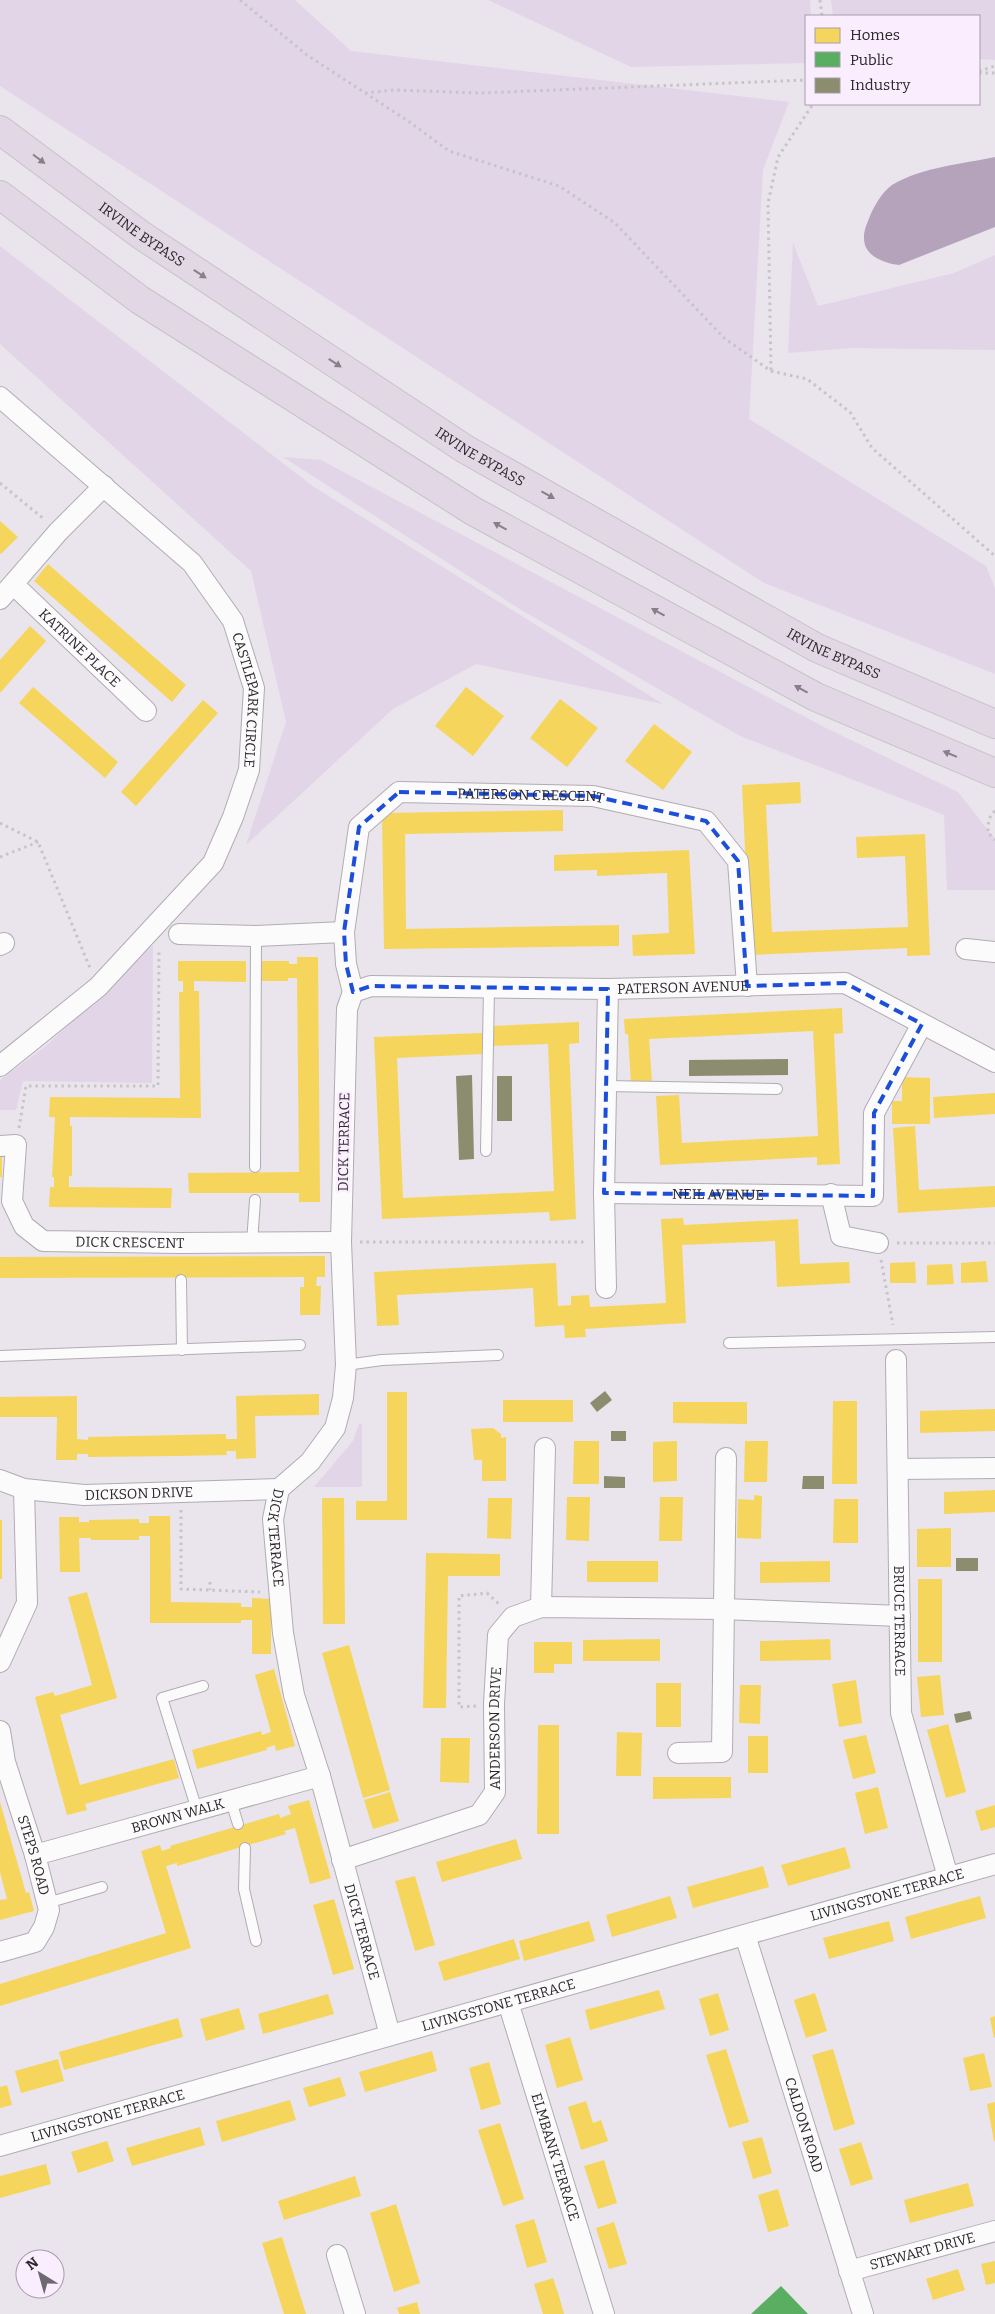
<svg xmlns="http://www.w3.org/2000/svg" width="995" height="2314" font-family="Bitter,serif">
<rect width="100%" height="100%" fill="#eae4ec"/>
<g fill="#e2d5e8">
<polygon points="0,0 295,0 351,51 789,102 763,170 749,419 986,566 995,588 995,674 764,583 0,86"/>
<polygon points="488,0 810,0 811,16 806,16 806,63 631,67"/>
<polygon points="831,0 995,0 995,60 979,59 979,16 833,16"/>
<polygon points="793,243 818,306 954,273 995,255 995,350 852,348 788,353"/>
<polygon points="0,246 314,487 663,704 476,664 393,709 246,845 286,722 251,571 0,344"/>
<polygon points="283,457 321,460 826,728 958,792 995,839 995,890 947,890 944,815 740,736 523,611"/>
<polygon points="153,945 152,1083 23,1081 16,1110 0,1110 0,1080 46,1046"/>
<polygon points="359,1424 362,1424 362,1487 314,1487 353,1441"/>
</g>
<path fill="#b4a3bb" d="M995 157V227L899 265C888 264 869 258 865 245 862 234 866 226 870 216 874 206 883 191 892 185 922 167 962 164 995 157Z"/>
<g fill="#f6d55c">
<polygon points="0,521 18,537 1,554 0,553"/>
<polygon points="48,564 186,685 172,702 34,581"/>
<polygon points="30,626 46,641 0,693 0,660"/>
<polygon points="33,687 118,762 105,778 19,703"/>
<polygon points="466,687 504,716 473,756 435,726"/>
<polygon points="560,699 598,728 567,767 530,738"/>
<polygon points="203,700 218,713 136,806 121,792"/>
<polygon points="654,724 692,752 663,790 625,761"/>
<polygon points="800,782 801,803 766,805 772,932 908,927 905,856 857,858 856,837 925,834 930,955 907,956 907,948 750,955 742,785"/>
<polygon points="563,810 563,831 405,834 406,929 619,925 619,946 384,949 382,813"/>
<polygon points="689,850 695,954 633,956 632,935 669,933 667,873 597,876 597,870 554,871 554,855"/>
<polygon points="297,957 318,957 320,1202 299,1202 299,1193 189,1193 188,1173 299,1172 297,978 288,978 288,981 261,981 261,961 289,961 289,964 297,964"/>
<polygon points="178,961 246,961 246,982 194,981 194,991 199,991 201,1118 70,1117 70,1126 72,1126 72,1176 69,1176 69,1187 172,1188 171,1208 49,1207 50,1187 54,1187 54,1177 52,1177 55,1117 49,1117 50,1097 180,1098 179,992 183,992 183,981 178,981"/>
<polygon points="842,1008 843,1033 834,1034 840,1164 817,1165 817,1157 660,1165 656,1096 679,1095 682,1143 818,1136 813,1031 649,1039 652,1082 631,1083 628,1034 625,1034 624,1019"/>
<polygon points="579,1022 579,1043 569,1044 576,1219 550,1221 549,1212 382,1219 374,1037 482,1033 483,1054 397,1058 403,1198 554,1191 548,1044 492,1046 491,1026"/>
<polygon points="902,1077 930,1078 930,1124 892,1124 892,1101 902,1101"/>
<polygon points="995,1093 995,1114 934,1118 933,1097"/>
<polygon points="915,1126 919,1190 995,1186 995,1207 898,1213 893,1128"/>
<rect x="0" y="1157" width="2" height="20"/>
<polygon points="683,1218 684,1225 798,1219 800,1264 849,1262 850,1283 777,1287 775,1241 682,1245 686,1323 585,1329 586,1337 565,1338 564,1325 535,1327 533,1288 397,1295 399,1325 377,1326 374,1272 556,1263 558,1306 571,1305 571,1296 589,1295 590,1307 666,1303 661,1219"/>
<polygon points="325,1256 325,1277 317,1277 316,1286 321,1286 320,1315 300,1315 300,1287 304,1287 304,1277 0,1278 0,1257"/>
<polygon points="986,1261 988,1282 961,1283 961,1263"/>
<polygon points="915,1262 916,1283 890,1283 890,1263"/>
<polygon points="952,1264 954,1284 927,1285 927,1265"/>
<polygon points="387,1392 407,1392 407,1520 356,1520 356,1501 387,1501"/>
<polygon points="319,1394 319,1415 255,1416 256,1458 236,1459 236,1451 226,1451 227,1455 176,1456 88,1457 88,1454 77,1454 77,1460 56,1460 57,1417 0,1417 0,1397 77,1396 77,1439 88,1440 88,1437 226,1434 226,1439 237,1439 236,1396"/>
<rect x="503" y="1400" width="70" height="22"/>
<polygon points="833,1401 857,1401 857,1484 832,1484"/>
<polygon points="673,1402 747,1402 747,1424 673,1423"/>
<polygon points="995,1409 995,1431 920,1433 920,1411"/>
<polygon points="493,1428 501,1434 501,1438 506,1437 506,1481 482,1481 482,1460 474,1460 471,1429"/>
<polygon points="574,1441 599,1441 599,1484 573,1484"/>
<polygon points="677,1441 677,1481 653,1482 653,1442"/>
<polygon points="745,1441 768,1441 767,1482 744,1482"/>
<polygon points="995,1490 995,1512 944,1514 944,1492"/>
<polygon points="754,1495 762,1496 761,1539 737,1538 738,1499 754,1500"/>
<polygon points="567,1497 590,1497 589,1541 566,1540"/>
<polygon points="660,1497 683,1497 682,1541 659,1541"/>
<polygon points="322,1498 344,1498 345,1624 323,1624"/>
<polygon points="488,1498 512,1498 511,1539 487,1538"/>
<polygon points="834,1499 858,1499 858,1543 833,1543"/>
<polygon points="149,1516 170,1516 171,1602 241,1603 241,1607 252,1607 252,1598 271,1599 271,1654 252,1654 252,1620 241,1620 241,1623 150,1623 150,1536 139,1536 139,1540 91,1540 91,1538 79,1538 80,1572 60,1572 59,1517 79,1517 79,1522 89,1522 89,1520 139,1519 139,1523 149,1523"/>
<rect x="0" y="1520" width="2" height="59"/>
<polygon points="951,1528 951,1567 917,1567 917,1529"/>
<polygon points="426,1553 500,1554 500,1576 448,1576 446,1708 423,1708"/>
<rect x="587" y="1561" width="71" height="21"/>
<polygon points="830,1561 830,1582 760,1583 760,1562"/>
<rect x="918" y="1579" width="24" height="83"/>
<polygon points="87,1592 117,1698 60,1715 80,1785 174,1759 179,1778 85,1804 87,1810 67,1815 35,1697 53,1692 55,1696 92,1685 68,1597"/>
<polygon points="660,1639 660,1661 583,1661 583,1640"/>
<polygon points="830,1639 831,1660 760,1661 760,1641"/>
<polygon points="534,1642 572,1642 572,1664 554,1664 554,1673 534,1673"/>
<polygon points="349,1645 390,1790 363,1798 322,1653"/>
<polygon points="274,1669 295,1746 276,1751 275,1745 266,1748 267,1750 197,1769 192,1750 261,1731 262,1735 271,1732 255,1675"/>
<polygon points="940,1675 944,1715 921,1717 917,1677"/>
<polygon points="856,1680 862,1723 839,1727 832,1684"/>
<rect x="656" y="1683" width="25" height="44"/>
<polygon points="740,1685 761,1685 760,1724 739,1723"/>
<polygon points="948,1724 966,1792 946,1798 927,1730"/>
<polygon points="538,1725 559,1725 559,1834 537,1834"/>
<polygon points="617,1732 642,1733 641,1776 616,1776"/>
<polygon points="866,1735 876,1773 853,1779 843,1740"/>
<rect x="748" y="1736" width="20" height="37"/>
<polygon points="441,1738 470,1738 469,1783 440,1782"/>
<polygon points="653,1777 731,1777 731,1798 653,1799"/>
<polygon points="878,1787 888,1828 865,1834 855,1793"/>
<polygon points="390,1792 399,1821 373,1829 364,1800"/>
<polygon points="309,1800 331,1878 310,1884 295,1828 284,1831 286,1834 177,1866 177,1863 166,1866 191,1948 0,2006 0,1984 166,1933 141,1851 160,1845 162,1851 171,1848 170,1846 279,1814 280,1818 291,1814 288,1806"/>
<polygon points="0,1802 26,1893 29,1892 34,1911 0,1920 0,1900 7,1899 0,1872"/>
<polygon points="995,1805 995,1827 981,1831 975,1811"/>
<polygon points="516,1839 522,1859 442,1882 436,1862"/>
<polygon points="845,1847 851,1868 788,1886 781,1865"/>
<polygon points="763,1866 769,1887 693,1908 687,1887"/>
<polygon points="415,1876 435,1945 415,1951 395,1881"/>
<polygon points="670,1896 677,1918 612,1937 606,1915"/>
<polygon points="980,1896 986,1918 911,1939 905,1917"/>
<polygon points="334,1899 354,1969 333,1975 313,1905"/>
<polygon points="589,1921 595,1941 524,1961 519,1941"/>
<polygon points="889,1921 894,1941 829,1959 823,1938"/>
<polygon points="514,1939 520,1959 444,1981 438,1962"/>
<polygon points="659,1990 665,2009 590,2030 585,2010"/>
<polygon points="718,1993 729,2030 710,2036 699,1999"/>
<polygon points="815,1993 827,2031 806,2038 794,2000"/>
<polygon points="328,1994 334,2014 263,2034 258,2014"/>
<polygon points="239,2008 245,2029 206,2041 200,2019"/>
<polygon points="995,2016 995,2037 994,2038 990,2018"/>
<polygon points="178,2018 183,2037 64,2070 59,2052"/>
<polygon points="570,2037 583,2080 557,2088 545,2045"/>
<polygon points="726,2049 749,2122 729,2128 706,2055"/>
<polygon points="833,2049 855,2124 834,2131 812,2055"/>
<polygon points="432,2051 437,2071 365,2092 359,2072"/>
<polygon points="984,2053 992,2087 970,2091 963,2058"/>
<polygon points="58,2059 64,2081 21,2093 15,2071"/>
<polygon points="489,2062 501,2104 481,2110 469,2068"/>
<polygon points="340,2077 346,2096 309,2107 303,2088"/>
<polygon points="7,2085 12,2105 0,2108 0,2087"/>
<polygon points="290,2100 296,2120 222,2142 216,2121"/>
<polygon points="586,2101 593,2123 601,2120 608,2141 581,2150 568,2107"/>
<polygon points="995,2102 995,2141 994,2141 987,2104"/>
<polygon points="500,2123 524,2199 503,2206 478,2130"/>
<polygon points="200,2127 205,2145 132,2166 126,2148"/>
<polygon points="762,2137 772,2173 753,2179 742,2142"/>
<polygon points="107,2141 114,2161 78,2173 71,2152"/>
<polygon points="861,2142 873,2179 851,2186 839,2149"/>
<polygon points="604,2160 617,2203 598,2209 584,2166"/>
<polygon points="46,2164 51,2184 0,2198 0,2176"/>
<polygon points="355,2176 361,2196 284,2220 278,2201"/>
<polygon points="968,2183 974,2206 910,2223 904,2200"/>
<polygon points="778,2189 789,2226 768,2232 758,2195"/>
<polygon points="396,2204 420,2283 394,2292 370,2213"/>
<polygon points="534,2219 547,2262 527,2268 515,2225"/>
<polygon points="614,2222 627,2264 609,2269 596,2228"/>
<polygon points="282,2237 300,2295 306,2314 284,2314 262,2243"/>
<polygon points="995,2261 995,2283 986,2285 981,2264"/>
<polygon points="958,2269 965,2290 933,2300 926,2279"/>
<polygon points="553,2278 559,2296 564,2314 543,2314 534,2284"/>
<polygon points="417,2302 420,2314 399,2314 397,2308"/>
</g>
<polygon fill="#5aae61" points="781,2286 808,2314 751,2314"/>
<g fill="#8c8c6e">
<polygon points="788,1059 788,1075 689,1076 689,1060"/>
<polygon points="472,1075 474,1159 459,1160 456,1076"/>
<rect x="497" y="1076" width="15" height="45"/>
<polygon points="605,1391 612,1400 597,1412 590,1403"/>
<rect x="611" y="1431" width="15" height="10"/>
<polygon points="604,1476 625,1477 625,1488 604,1488"/>
<polygon points="803,1476 824,1476 824,1489 802,1489"/>
<rect x="956" y="1558" width="22" height="13"/>
<polygon points="970,1711 972,1719 956,1723 954,1714"/>
</g>
<g fill="none" stroke-linecap="round" stroke-linejoin="round">
<defs>
<g id="lane">
<polyline points="606,1086 777,1089"/>
<polyline points="486,1151 489,988"/>
<polyline points="255,1167 256,936"/>
<polyline points="252,1243 255,1200"/>
<polyline points="181,1280 182,1350"/>
<polyline points="729,1343 995,1337"/>
<polyline points="0,1356 300,1345"/>
<polyline points="346,1365 382,1360 498,1355"/>
<polyline points="231,1801 238,1824"/>
<polyline points="197,1810 162,1698 203,1686"/>
<polyline points="245,1848 244,1889 256,1941"/>
<polyline points="47,1903 102,1887"/>
</g>
<g id="street">
<path id="s1" d="M0 397 192 563 233 621 254 688 249 770 233 817 213 863 98 987 0 1066"/>
<path id="s2" d="M14 585 146 711"/>
<polyline points="0,599 58,532 104,486"/>
<polyline points="179,934 256,936 344,932"/>
<polyline points="0,945 4,943"/>
<polyline points="966,949 995,952"/>
<path id="s3" d="M353 992 347 1009 341 1242 346 1365 343 1398 335 1428 310 1462 279 1489 273 1519 283 1633 294 1695 320 1776 390 2035"/>
<path id="s4" d="M353 992 346 964 344 932 359 827 399 792 593 796 706 821 738 861 747 986"/>
<path id="s5" d="M353 992 371 986 608 989 845 983 995 1062"/>
<path id="s6" d="M0 1146 16 1145 12 1201 24 1226 43 1241 180 1243 341 1242"/>
<path id="s7" d="M604 1193 873 1196 874 1113 922 1024"/>
<polyline points="831,1194 841,1236 878,1243"/>
<polyline points="606,1288 604,1193 608,989"/>
<path id="s8" d="M896 1360 901 1713 948 1877"/>
<polyline points="898,1469 995,1468"/>
<path id="s9" d="M0 1480 24 1489 84 1495 279 1489"/>
<polyline points="541,1607 545,1448"/>
<polyline points="0,1662 27,1603 24,1489"/>
<path id="s10" d="M0 1731 5 1762 35 1855 49 1910 44 1927 35 1942 0 1952"/>
<polyline points="678,1753 722,1752 726,1458"/>
<path id="s11" d="M35 1855 320 1776"/>
<path id="s12" d="M342 1860 479 1815 495 1792 494 1704 498 1635 513 1617 541 1607 723 1609 900 1616"/>
<path id="s13" d="M745 1935 863 2314"/>
<path id="s14" d="M508 2002 604 2314"/>
<path id="s15" d="M0 2146 995 1864"/>
<polyline points="337,2255 355,2314"/>
<path id="s16" d="M849 2271 995 2231"/>
</g>
<g id="highway">
<path id="s17" d="M0 130 141 235 465 449 817 648 995 724"/>
<polyline points="0,195 140,300 473,511 816,697 995,773"/>
</g>
</defs>
<use href="#lane" stroke="#b1acb3" stroke-width="12"/>
<use href="#street" stroke="#b1acb3" stroke-width="22"/>
<use href="#highway" stroke="#c6c2c6" stroke-width="30"/>
<g stroke="#c7c4c8" stroke-width="3" stroke-dasharray="2.5 4" stroke-linecap="butt">
<polyline points="240,0 307,55 408,121 449,151 559,186 615,223 724,338 771,371 807,379 850,412 872,448 995,556"/>
<polyline points="820,0 822,16"/>
<polyline points="979,71 995,66"/>
<polyline points="979,73 995,73"/>
<polyline points="365,93 394,90 480,93 806,80"/>
<polyline points="771,370 768,203 778,157 813,104"/>
<polyline points="0,483 45,520"/>
<path d="M995 811C988 816 988 825 988 833L995 840"/>
<polyline points="0,823 38,842 90,968"/>
<polyline points="0,857 38,842"/>
<polyline points="19,1128 26,1086 158,1086 159,950"/>
<polyline points="360,1242 586,1242"/>
<polyline points="897,1243 995,1243"/>
<polyline points="881,1260 893,1325"/>
<polyline points="181,1510 181,1589 260,1592"/>
<polyline points="210,1582 210,1590"/>
<polyline points="476,1706 459,1707 459,1596 487,1593 499,1604"/>
</g>
<use href="#lane" stroke="#fcfbfc" stroke-width="10"/>
<use href="#street" stroke="#fcfbfc" stroke-width="20"/>
<use href="#highway" stroke="#e2d7e5" stroke-width="28"/>
</g>
<defs><path id="oneway-solid" d="M-6-.8H1V-3.2L6.5 0L1 3.2V.8H-6Z" transform="scale(1.25)"/></defs>
<g fill="#877f89">
<use href="#oneway-solid" transform="translate(39 159) rotate(37)"/>
<use href="#oneway-solid" transform="translate(200 274) rotate(33)"/>
<use href="#oneway-solid" transform="translate(335 363) rotate(33)"/>
<use href="#oneway-solid" transform="translate(548 495) rotate(29)"/>
<use href="#oneway-solid" transform="translate(500 526) rotate(-151)"/>
<use href="#oneway-solid" transform="translate(658 612) rotate(-151)"/>
<use href="#oneway-solid" transform="translate(801 689) rotate(-151)"/>
<use href="#oneway-solid" transform="translate(950 754) rotate(-157)"/>
</g>
<path fill="none" stroke="#1d4ed8" stroke-width="4" stroke-dasharray="10 6" stroke-linejoin="round" d="M399 792 593 796 706 821 738 861 747 986 845 983 922 1024 874 1113 873 1196 604 1193 608 989 371 986 353 992 346 964 344 932 359 827Z"/>
<g text-anchor="middle" dominant-baseline="central" stroke-width="5" stroke-linejoin="round" paint-order="stroke">
<g font-size="14" fill="#2c272d" stroke="#f9edfe">
<text stroke="none"><textPath href="#s17" startOffset="176">IRVINE BYPASS</textPath></text>
<text stroke="none"><textPath href="#s17" startOffset="581">IRVINE BYPASS</textPath></text>
<text stroke="none"><textPath href="#s2" startOffset="91">KATRINE PLACE</textPath></text>
<text stroke="none"><textPath href="#s17" startOffset="986">IRVINE BYPASS</textPath></text>
<text stroke="none"><textPath href="#s1" startOffset="406">CASTLEPARK CIRCLE</textPath></text>
<text stroke="none"><textPath href="#s4" startOffset="352">PATERSON CRESCENT</textPath></text>
<text stroke="none"><textPath href="#s5" startOffset="331">PATERSON AVENUE</textPath></text>
<text transform="translate(344 1142) rotate(-89)">DICK TERRACE</text>
<text stroke="none"><textPath href="#s7" startOffset="114">NEIL AVENUE</textPath></text>
<text stroke="none"><textPath href="#s6" startOffset="211">DICK CRESCENT</textPath></text>
<text stroke="none"><textPath href="#s9" startOffset="141">DICKSON DRIVE</textPath></text>
<text stroke="none"><textPath href="#s3" startOffset="571">DICK TERRACE</textPath></text>
<text stroke="none"><textPath href="#s8" startOffset="261">BRUCE TERRACE</textPath></text>
<text stroke="none"><textPath href="#s12" startOffset="236">ANDERSON DRIVE</textPath></text>
<text stroke="none"><textPath href="#s11" startOffset="148">BROWN WALK</textPath></text>
<text stroke="none"><textPath href="#s10" startOffset="129">STEPS ROAD</textPath></text>
<text stroke="none"><textPath href="#s15" startOffset="922">LIVINGSTONE TERRACE</textPath></text>
<text stroke="none"><textPath href="#s3" startOffset="976">DICK TERRACE</textPath></text>
<text stroke="none"><textPath href="#s15" startOffset="518">LIVINGSTONE TERRACE</textPath></text>
<text stroke="none"><textPath href="#s15" startOffset="112">LIVINGSTONE TERRACE</textPath></text>
<text stroke="none"><textPath href="#s13" startOffset="199">CALDON ROAD</textPath></text>
<text stroke="none"><textPath href="#s14" startOffset="162">ELMBANK TERRACE</textPath></text>
<text stroke="none"><textPath href="#s16" startOffset="76">STEWART DRIVE</textPath></text>
</g>
</g>
<rect x="805" y="15" width="175" height="90" fill="#f9edfe" stroke="#a79eaa"/>
<rect x="815" y="28" width="25" height="15" fill="#f6d55c" stroke="#a79eaa"/>
<text x="850" y="40" font-size="15" fill="#2c272d">Homes</text>
<rect x="815" y="52" width="25" height="15" fill="#5aae61" stroke="#a79eaa"/>
<text x="850" y="65" font-size="15" fill="#2c272d">Public</text>
<rect x="815" y="78" width="25" height="15" fill="#8c8c6e" stroke="#a79eaa"/>
<text x="850" y="90" font-size="15" fill="#2c272d">Industry</text>
<g transform="translate(40 2274) rotate(323)"><circle r="24" fill="#f9edfe" stroke="#a79eaa"/>
<path d="M0-4L9 19L0 12L-9 19Z" fill="#6e6970"/>
<text y="-8" font-size="14" font-weight="bold" text-anchor="middle" fill="#2c272d">N</text>
</g>
</svg>
